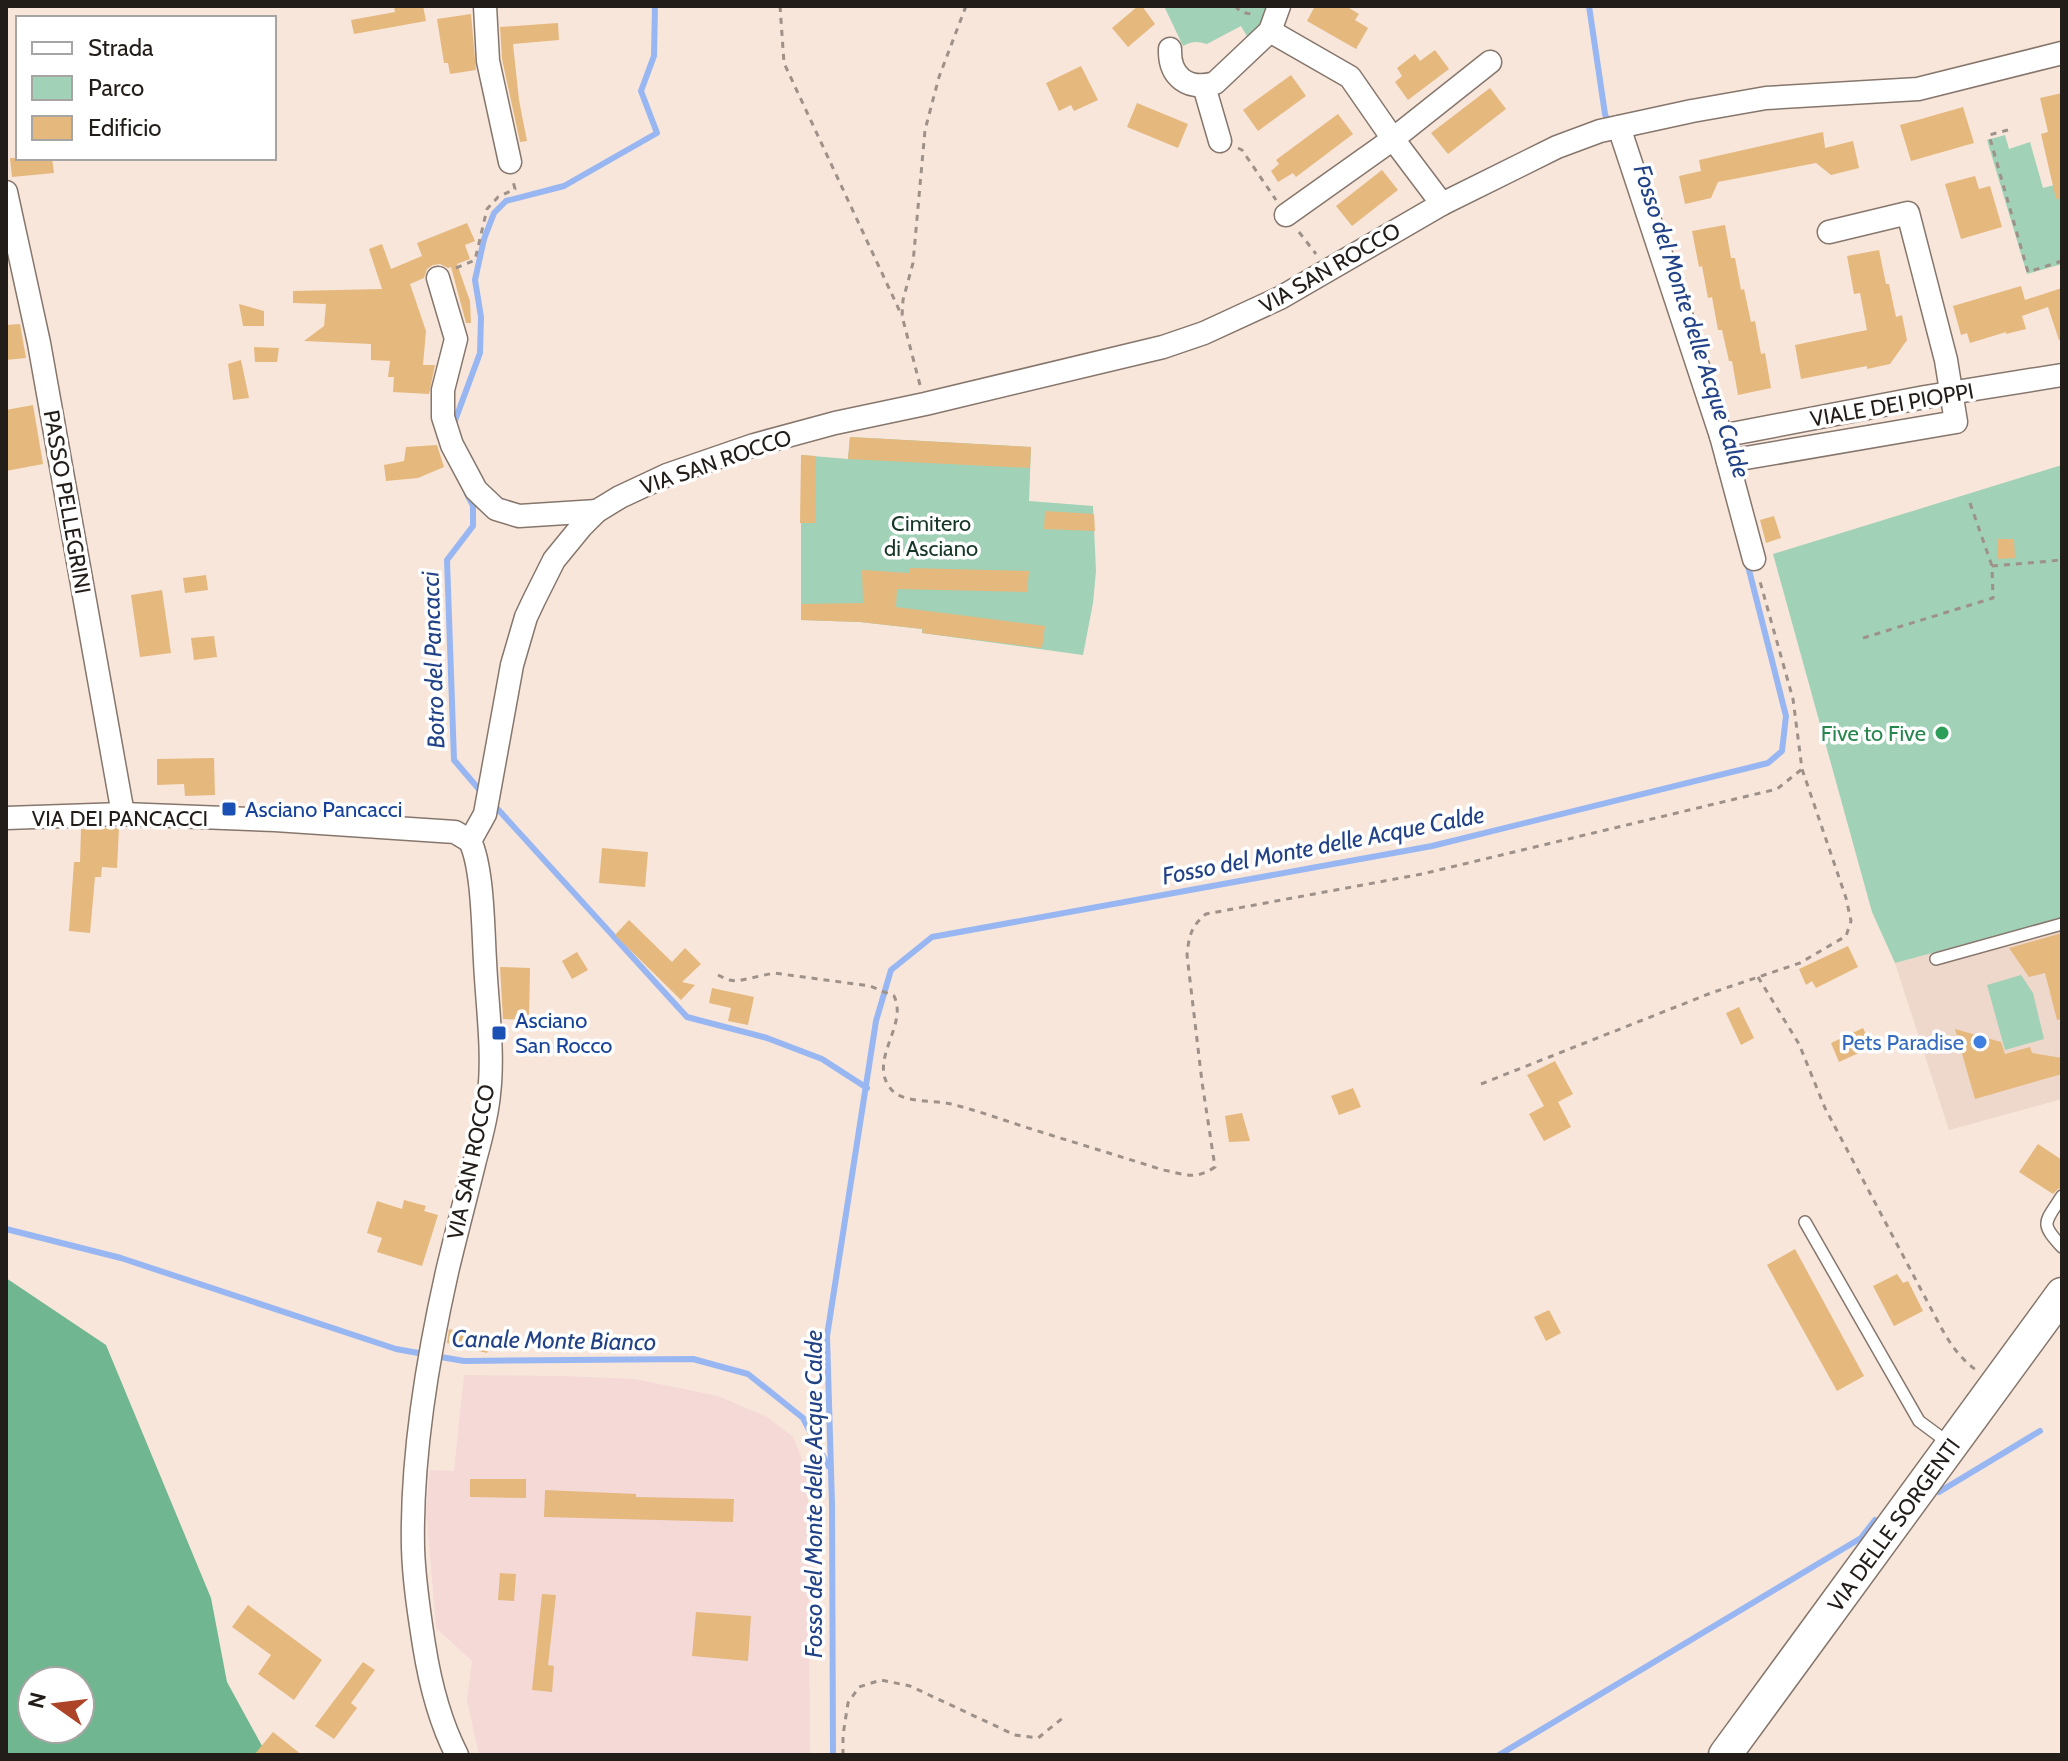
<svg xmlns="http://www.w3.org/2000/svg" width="2068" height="1761" font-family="Cabin,sans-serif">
<rect width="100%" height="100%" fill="#f8e6db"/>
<polygon fill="#eed7cb" points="2062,918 2062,1099 1949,1130 1895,963"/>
<polygon fill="#f4d9d7" points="464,1375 560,1376 635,1379 718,1396 767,1417 793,1437 806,1469 808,1499 810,1755 479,1755 467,1700 472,1661 436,1628 426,1509 430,1470 454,1471"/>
<g fill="#a1d1b6">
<path d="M1164 6H1269L1264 21 1248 38 1241 26 1207 44C1197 41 1192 41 1183 46Z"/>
<polygon points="2005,135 2009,149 2030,142 2043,188 2062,183 2062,264 2027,274 1987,140"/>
<polygon points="850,437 1031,447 1029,501 1093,506 1096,571 1093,603 1083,655 922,633 922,629 860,622 801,620 801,455 848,459"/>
<polygon points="2062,465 2062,918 1895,963 1872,912 1773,554"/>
<polygon points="2021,975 2033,993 2044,1039 2005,1050 1987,985"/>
</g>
<path fill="#70b791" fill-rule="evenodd" d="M6 1278 106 1345 211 1598 227 1682 267 1755H6ZM32 1681H80V1729H32Z"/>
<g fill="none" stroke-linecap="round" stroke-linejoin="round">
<g stroke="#98b7f2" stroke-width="6">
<polyline points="1589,6 1605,114 1609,125"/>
<polyline points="453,426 480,353 481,317 475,280 484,239 494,213 506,201 564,186 657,133 641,91 654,56 655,6"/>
<polyline points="467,494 473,506 473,526 447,560 454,760 483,794"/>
<polyline points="494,805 687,1017 767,1038 822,1059 867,1088"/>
<polyline points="6,1229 121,1258 396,1349 424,1354"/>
<polyline points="435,1356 464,1361 693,1359 748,1374 803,1418 828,1466"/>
<polyline points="1939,1492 2040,1431"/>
<polyline points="833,1755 832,1504 827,1336 876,1021 891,970 932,937 1432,846 1768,763 1782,751 1786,716 1747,562"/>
<polyline points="1499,1755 1861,1538 1875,1520"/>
</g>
</g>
<g fill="#e5b87d">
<polygon points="394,6 423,6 426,21 354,34 351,20 395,12"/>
<polygon points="1138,6 1142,6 1155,24 1128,47 1112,28"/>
<polygon points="1315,6 1346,6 1359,14 1355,20 1368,28 1356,49 1307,21"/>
<polygon points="471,14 476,70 450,74 448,63 444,63 437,19"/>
<polygon points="558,23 559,40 513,44 519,100 527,141 520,142 502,59 500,27"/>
<polygon points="1435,50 1449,69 1408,100 1395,82 1402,76 1397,68 1415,54 1420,61"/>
<polygon points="1081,66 1098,100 1074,111 1071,105 1059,111 1046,83"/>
<polygon points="1291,75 1306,96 1258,131 1243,110"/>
<polygon points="1490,88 1506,109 1448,154 1431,133"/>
<polygon points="2062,93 2062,198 2056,199 2041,134 2048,132 2040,98"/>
<polygon points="1137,103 1188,124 1178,148 1127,127"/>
<polygon points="1963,107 1974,143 1911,161 1900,125"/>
<polygon points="1338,114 1353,134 1296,177 1293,173 1278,182 1271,171 1279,164 1276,160"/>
<polygon points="1823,132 1825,148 1853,141 1859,168 1831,175 1816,163 1718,182 1711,198 1685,204 1679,176 1701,171 1699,160"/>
<polygon points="10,158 52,158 54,173 12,177"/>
<polygon points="1382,170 1398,190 1352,226 1336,206"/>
<polygon points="1975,176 1979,189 1990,186 2002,227 1961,239 1945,184"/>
<polygon points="467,223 475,241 465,245 470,259 457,264 470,301 471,323 466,323 451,267 448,268 440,264 433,265 427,269 424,278 410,284 426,331 423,365 435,365 429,394 393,392 394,377 388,377 390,361 371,360 371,344 304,341 324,326 326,304 293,303 293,291 382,289 369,249 382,244 391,269 422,256 417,243"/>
<polygon points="1725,225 1731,258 1735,258 1741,290 1744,289 1751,322 1755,321 1761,354 1765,353 1771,388 1738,395 1732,361 1729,361 1722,330 1718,330 1712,297 1708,298 1702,266 1699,267 1692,231"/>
<polygon points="1879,250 1886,284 1889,284 1896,317 1902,315 1907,340 1890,364 1867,369 1867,366 1801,379 1795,345 1867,330 1860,293 1854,294 1847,256"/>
<polygon points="2021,286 2025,300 2062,288 2062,340 2059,340 2048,307 2022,316 2026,329 2006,334 2006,332 1970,343 1967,333 1961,335 1953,306"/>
<polygon points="239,304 264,311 264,326 243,326"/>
<polygon points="20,324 26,358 6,360 6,325"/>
<polygon points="254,347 279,348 277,362 255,362"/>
<polygon points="241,360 249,398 233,400 228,364"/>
<polygon points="33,405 43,464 6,471 6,410"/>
<polygon points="850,437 1031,447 1030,468 848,459"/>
<polygon points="437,445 444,467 418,478 386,481 384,465 404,461 406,447"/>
<polygon points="801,455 815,456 816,523 800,523"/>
<polygon points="1045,511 1094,514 1095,531 1044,529"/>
<polygon points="1774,516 1781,538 1766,543 1760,520"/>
<polygon points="1997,539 2014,539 2015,558 1997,559"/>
<polygon points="910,568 1029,571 1027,592 897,589 896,607 1045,626 1042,648 922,633 923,629 860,622 801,620 801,604 863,603 862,570 909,573"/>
<polygon points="206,575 208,590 185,593 183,578"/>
<polygon points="162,590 171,653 140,657 131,595"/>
<polygon points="214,636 217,657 194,660 191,638"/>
<polygon points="214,758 215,795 185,796 184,784 157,785 157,759"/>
<polygon points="119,828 117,868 102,867 101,877 95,877 90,933 69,931 74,862 80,862 81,829"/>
<polygon points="602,848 648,852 645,887 599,883"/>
<polygon points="629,920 672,962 685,948 701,964 682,982 695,985 681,1000 615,935"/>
<polygon points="2062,933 2062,1019 2057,1020 2045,973 2029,977 2009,948"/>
<polygon points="1848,946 1858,967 1816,988 1812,981 1806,985 1799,969"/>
<polygon points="577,952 588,970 572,979 562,961"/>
<polygon points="500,967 530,968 529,1020 503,1019"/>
<polygon points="712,988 754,997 748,1025 728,1021 731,1008 709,1003"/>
<polygon points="1739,1007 1754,1038 1741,1045 1726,1013"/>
<polygon points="1863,1028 1872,1047 1839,1062 1831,1043"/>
<polygon points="1955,1029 2001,1042 2005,1054 2030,1047 2032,1053 2062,1058 2062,1074 1975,1099"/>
<polygon points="1555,1061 1573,1094 1558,1102 1571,1127 1544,1141 1529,1114 1544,1106 1527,1075"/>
<polygon points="1353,1088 1361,1107 1339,1115 1331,1096"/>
<polygon points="1242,1113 1250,1141 1229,1142 1225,1116"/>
<polygon points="2038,1144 2062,1160 2062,1188 2058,1189 2053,1194 2019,1172"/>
<polygon points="404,1200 426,1206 424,1211 438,1215 422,1266 377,1252 382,1238 367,1233 377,1201 402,1209"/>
<polygon points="1795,1249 1864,1376 1837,1391 1767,1265"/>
<polygon points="1897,1274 1903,1283 1908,1281 1923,1311 1894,1326 1873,1286"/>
<polygon points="1549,1310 1561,1333 1546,1341 1534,1317"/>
<polygon points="449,1329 491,1339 487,1353 447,1343"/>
<polygon points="470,1479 526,1479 526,1498 470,1497"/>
<polygon points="545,1490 636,1494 636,1497 734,1499 733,1522 544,1517"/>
<polygon points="500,1573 516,1574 514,1601 498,1600"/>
<polygon points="542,1594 556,1595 548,1665 554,1666 552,1692 532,1690"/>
<polygon points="248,1605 322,1660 294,1700 258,1674 271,1655 232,1627"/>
<polygon points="696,1612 751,1616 748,1661 692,1656"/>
<polygon points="363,1662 375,1670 351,1703 357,1708 334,1739 315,1726"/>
<polygon points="273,1732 302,1755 254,1755"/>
</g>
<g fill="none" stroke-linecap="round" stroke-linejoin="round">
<defs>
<g id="service">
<polyline points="1936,959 2062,924"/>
<path d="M2062 1196C2045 1223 2039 1222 2062 1247"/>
<polyline points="1805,1222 1919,1421 1950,1444"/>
</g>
<g id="minor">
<polyline points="485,6 488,61 510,162"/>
<polyline points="1270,31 1350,77 1393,139 1442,204"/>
<path d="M1170 49C1169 77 1188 91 1215 83L1270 31 1279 6"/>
<polyline points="1204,86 1220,141"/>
<polyline points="1619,127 1721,436 1754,559"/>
<polyline points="6,192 39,343 123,814"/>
<polyline points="1286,215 1393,139 1490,62"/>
<polyline points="438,278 456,339 443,390 443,417 452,445 476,490 496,509 519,516 597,511"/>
<polyline points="1721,436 1925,397 2062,375"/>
<polyline points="1728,461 1956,422 1946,360 1908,213 1829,232"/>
<polyline points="6,818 123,814 275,820 455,832 470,841"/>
<polyline points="470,841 485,814 512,665 526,617 534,600 554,560 581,527 597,511 620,497 667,475 754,445 835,423 925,404 1163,347 1204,333 1280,298 1442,204 1557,147 1600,131 1692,111 1766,98 1918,89 2062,53"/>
<path d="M457 1755C439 1720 430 1683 424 1645 419 1613 414 1581 413 1548 411 1456 427 1361 447 1272 456 1234 466 1197 475 1160 481 1138 487 1117 489 1094 494 1051 487 1005 485 961 483 929 483 868 470 841"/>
</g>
<polyline id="secondary" points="1725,1755 2062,1294"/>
</defs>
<use href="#service" stroke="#86766c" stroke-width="14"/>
<use href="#minor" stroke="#86766c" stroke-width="25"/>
<use href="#secondary" stroke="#86766c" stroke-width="35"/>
<g stroke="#9e9189" stroke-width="3" stroke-dasharray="6 6" stroke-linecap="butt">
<polyline points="780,6 784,63 902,316"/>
<polyline points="1235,6 1241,12 1256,15"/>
<polyline points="2008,130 1989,135 2028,272 2062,261"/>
<polyline points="1238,148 1242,150 1276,200"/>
<polyline points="1299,232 1316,254"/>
<polyline points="456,268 475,260 487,209 498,197 515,189 513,181"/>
<polyline points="920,385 902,316 903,300 913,263 925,130 939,77 966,6"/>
<polyline points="1970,503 1992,566"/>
<polyline points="1863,638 1993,598 1992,566 2062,560"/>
<path d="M718 975 728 980 737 981 774 973 870 986 894 996C908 1024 871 1057 888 1085 899 1105 932 1099 951 1104 975 1110 998 1118 1022 1126 1069 1141 1116 1155 1163 1170 1185 1174 1194 1181 1215 1167L1202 1082 1187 955C1189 936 1191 926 1206 914L1422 874 1777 789 1802 769"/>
<path d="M1758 977 1799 1044 1825 1108 1936 1318C1947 1339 1957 1356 1976 1370"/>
<polyline points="1481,1084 1711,993 1800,963 1846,936 1851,921 1846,898 1802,769 1793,699 1759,578"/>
<polyline points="843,1755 843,1735 848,1703 859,1687 881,1680 910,1686 1015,1735 1038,1738 1064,1717"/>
</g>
<use href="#service" stroke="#fff" stroke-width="11"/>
<use href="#minor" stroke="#fff" stroke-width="22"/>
<use href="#secondary" stroke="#fff" stroke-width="32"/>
</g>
<circle fill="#2e9e5b" stroke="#fff" stroke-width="3" cx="1942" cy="733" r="8"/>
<g fill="#1a4fb4" stroke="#fff" stroke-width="3">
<rect x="221" y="801" width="16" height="16" rx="4"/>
<rect x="491" y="1025" width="16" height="16" rx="4"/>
</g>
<circle fill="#3f7fe0" stroke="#fff" stroke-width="3" cx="1980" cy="1042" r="8"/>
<g text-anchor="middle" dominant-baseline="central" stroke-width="7" stroke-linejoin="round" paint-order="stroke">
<g font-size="22" fill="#231d19" stroke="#fff">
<text transform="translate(1330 268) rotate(-30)">VIA SAN ROCCO</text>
<text transform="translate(1892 405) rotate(-10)">VIALE DEI PIOPPI</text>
<text transform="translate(716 462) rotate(-19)">VIA SAN ROCCO</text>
<text transform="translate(67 502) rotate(80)">PASSO PELLEGRINI</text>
<text x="120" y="818">VIA DEI PANCACCI</text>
<text transform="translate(471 1162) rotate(-78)">VIA SAN ROCCO</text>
<text transform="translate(1894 1525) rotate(-54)">VIA DELLE SORGENTI</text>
</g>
<g font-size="22" fill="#163626" stroke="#fff">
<text x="931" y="523">Cimitero<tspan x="931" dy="25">di Asciano</tspan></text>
</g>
<g font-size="22" fill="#27864d" stroke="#fff" text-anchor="end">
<text x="1926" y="733">Five to Five</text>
</g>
<g font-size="22" fill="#164399" stroke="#fff" text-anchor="start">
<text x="245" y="809">Asciano Pancacci</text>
<text x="515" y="1020">Asciano<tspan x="515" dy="25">San Rocco</tspan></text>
</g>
<g font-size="22" fill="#366cbe" stroke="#fff" text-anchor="end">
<text x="1964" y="1042">Pets Paradise</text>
</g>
<g font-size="24" font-style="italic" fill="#224287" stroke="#fff">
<text transform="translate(1692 321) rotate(72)">Fosso del Monte delle Acque Calde</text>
<text transform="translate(433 660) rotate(-92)">Botro del Pancacci</text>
<text transform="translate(1323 845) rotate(-11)">Fosso del Monte delle Acque Calde</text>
<text transform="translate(554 1340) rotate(1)">Canale Monte Bianco</text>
<text transform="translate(813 1494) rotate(-90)">Fosso del Monte delle Acque Calde</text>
</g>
</g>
<rect width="2068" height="1761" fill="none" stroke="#231d19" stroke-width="16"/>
<rect x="16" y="16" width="260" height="144" fill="#ffffff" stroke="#a7a5a3" stroke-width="2"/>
<rect x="32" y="42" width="40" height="12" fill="#ffffff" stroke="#a7a5a3" stroke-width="2"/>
<text x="88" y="56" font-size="24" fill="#231d19">Strada</text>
<rect x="32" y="76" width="40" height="24" fill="#a1d1b6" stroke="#a7a5a3" stroke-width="2"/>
<text x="88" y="96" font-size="24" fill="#231d19">Parco</text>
<rect x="32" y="116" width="40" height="24" fill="#e5b87d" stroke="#a7a5a3" stroke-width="2"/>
<text x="88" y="136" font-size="24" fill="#231d19">Edificio</text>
<g transform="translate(56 1705) rotate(284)"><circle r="38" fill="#ffffff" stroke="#a7a5a3" stroke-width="2"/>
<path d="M0-6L14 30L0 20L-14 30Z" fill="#ad4427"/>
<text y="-12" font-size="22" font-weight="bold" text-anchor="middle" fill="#231d19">N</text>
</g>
</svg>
